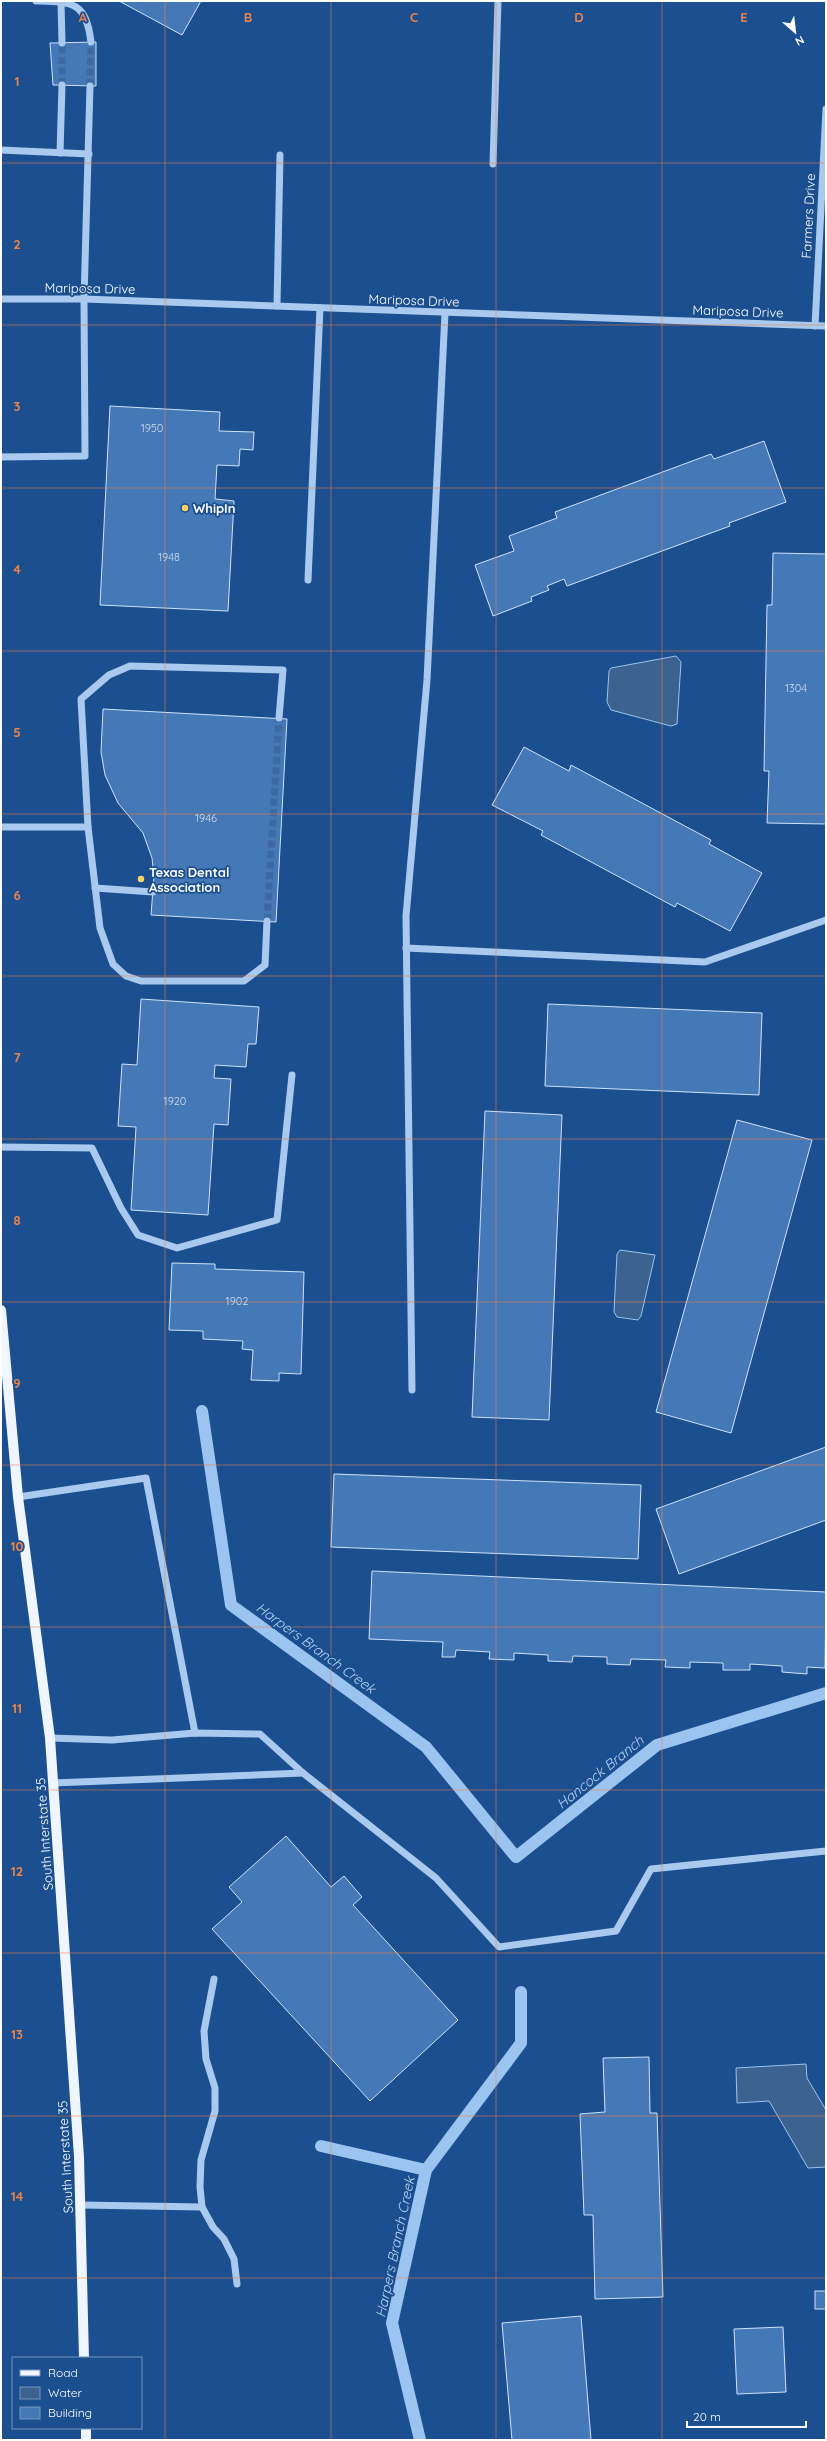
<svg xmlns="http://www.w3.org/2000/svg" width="827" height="2441" font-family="Quicksand,sans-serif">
<rect width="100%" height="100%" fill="#1b4f8f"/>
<g fill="#3c6290" stroke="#9cc4f0">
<polygon points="676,656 681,662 677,724 671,726 611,710 607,702 609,671 611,668"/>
<polygon points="620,1250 655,1255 641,1316 638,1320 617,1317 614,1312 617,1254"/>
<polygon points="806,2064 807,2078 826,2110 826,2167 808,2168 769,2101 737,2103 736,2068"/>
</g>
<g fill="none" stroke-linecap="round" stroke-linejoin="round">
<g stroke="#9cc4f0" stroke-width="12">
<polyline points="202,1411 231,1605 426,1747 516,1857 657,1745 826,1693"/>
<polyline points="321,2146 426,2170"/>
<polyline points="420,2440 392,2323 426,2170 521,2043 521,1992"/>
</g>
</g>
<g fill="#4478b7" stroke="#cfe3fa">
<polygon points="119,1 201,1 182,35"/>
<polygon points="96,42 96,86 53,85 50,43"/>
<polygon points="110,406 220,412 219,431 254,432 253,450 240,449 239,466 217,465 215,499 234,501 228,611 100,605"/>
<polygon points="764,441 786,502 729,523 730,526 567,586 564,579 547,586 549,590 531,597 532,601 493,616 475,565 514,551 509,536 557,518 555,512 711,454 714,459"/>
<polygon points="773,553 826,554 826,824 767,823 769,771 764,771 767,605 772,605"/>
<polygon points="103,709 287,719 276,922 151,915 154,876 152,858 143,833 118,803 105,775 101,752"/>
<polygon points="524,747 569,771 571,765 711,840 709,844 762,873 730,931 677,903 675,907 541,835 543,831 492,805"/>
<polygon points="141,999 259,1007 256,1044 248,1044 246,1067 215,1065 214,1078 231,1079 228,1125 214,1124 208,1215 131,1210 136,1127 118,1126 122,1064 137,1065"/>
<polygon points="548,1004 762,1013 759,1095 545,1086"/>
<polygon points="485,1111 562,1115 549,1420 472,1417"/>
<polygon points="737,1120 812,1140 731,1433 656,1412"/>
<polygon points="172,1263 215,1264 215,1269 304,1272 301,1374 279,1373 279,1381 251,1380 253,1350 242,1349 243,1341 203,1339 203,1331 169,1330"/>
<polygon points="826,1447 826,1520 679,1574 656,1509"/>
<polygon points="334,1474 641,1485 638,1559 331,1547"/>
<polygon points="372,1571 826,1592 825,1668 807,1667 807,1674 782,1672 782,1666 750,1664 750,1670 723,1670 723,1663 690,1662 690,1668 665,1667 666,1660 631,1659 630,1665 607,1664 607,1657 573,1656 572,1662 548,1661 548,1655 514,1653 514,1660 489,1659 490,1652 456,1650 455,1657 442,1657 443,1642 369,1639"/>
<polygon points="286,1836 331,1887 344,1876 362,1897 353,1905 458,2020 370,2101 212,1929 242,1902 229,1887"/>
<polygon points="649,2057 650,2113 657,2113 663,2297 595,2299 593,2215 584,2215 580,2114 605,2112 603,2058"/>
<rect x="815" y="2291" width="11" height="18"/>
<polygon points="581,2316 591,2440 512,2440 502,2323"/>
<polygon points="783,2327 786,2392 737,2394 734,2329"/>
</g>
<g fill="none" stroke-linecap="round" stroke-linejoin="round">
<g stroke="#3d69a0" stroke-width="7" stroke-dasharray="7 3.5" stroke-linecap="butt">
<polyline points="62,85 62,43"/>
<polyline points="90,86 91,42"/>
<polyline points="267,921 279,718"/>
</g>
<g stroke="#a9c9ee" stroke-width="7">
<path d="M36 1C72 2 86 1 91 42"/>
<polyline points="61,2 62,43"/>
<polyline points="1,150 89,154"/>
<polyline points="60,153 62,85"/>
<polyline points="493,164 498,1"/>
<polyline points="1,299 84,299 826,326"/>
<polyline points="277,306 280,155"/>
<polyline points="815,326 826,109"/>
<polyline points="1,457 85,456 84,299 90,86"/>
<polyline points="308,580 320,308"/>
<polyline points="1,827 88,827"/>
<polyline points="95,888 153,892"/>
<polyline points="267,921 265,965 244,981 141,981 126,976 113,964 100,928 88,827 81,699 109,675 130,666 283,670 279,718"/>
<polyline points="406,948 705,962 826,920"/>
<polyline points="1,1147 92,1148 121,1208 138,1235 177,1248 277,1220 292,1075"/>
<polyline points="412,1390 406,916 427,680 445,313"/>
<polyline points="18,1497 146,1478 195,1733"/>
<polyline points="50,1738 112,1740 195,1733 260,1734 303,1773 436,1878 499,1947 616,1931 651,1869 826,1851"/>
<polyline points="53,1783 303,1773"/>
<polyline points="214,1979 204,2031 206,2059 215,2088 215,2111 201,2160 200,2187 202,2207 213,2227 224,2239 234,2259 237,2284"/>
<polyline points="81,2205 202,2207"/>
</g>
<g stroke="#f0f6ff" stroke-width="10">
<polyline points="1,1310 18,1497 50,1738 79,2157 84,2358"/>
<polyline points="86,2428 86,2440"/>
</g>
</g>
<path fill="none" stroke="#ee8249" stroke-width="1" stroke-opacity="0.55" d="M165 1V2440M331 1V2440M496 1V2440M662 1V2440M1 163H826M1 325H826M1 488H826M1 651H826M1 814H826M1 976H826M1 1139H826M1 1302H826M1 1465H826M1 1627H826M1 1790H826M1 1953H826M1 2116H826M1 2278H826"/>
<g fill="#ffd166" stroke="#1b4f8f" stroke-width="1.5">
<circle cx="185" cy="508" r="4"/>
<circle cx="141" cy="879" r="4"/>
</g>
<g text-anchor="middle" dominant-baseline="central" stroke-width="3.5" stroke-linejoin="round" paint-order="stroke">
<g font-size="11" fill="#d0dded">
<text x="152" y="428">1950</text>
<text x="169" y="557">1948</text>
<text x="796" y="688">1304</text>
<text x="206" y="818">1946</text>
<text x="175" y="1101">1920</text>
<text x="237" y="1301">1902</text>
</g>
<g font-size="13" fill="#fff" stroke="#1b4f8f">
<text transform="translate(808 216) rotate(-87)">Farmers Drive</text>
<text transform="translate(90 288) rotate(1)">Mariposa Drive</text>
<text transform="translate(414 300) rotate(2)">Mariposa Drive</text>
<text transform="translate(738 311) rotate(2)">Mariposa Drive</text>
<text transform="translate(44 1834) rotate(-94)">South Interstate 35</text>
<text transform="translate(65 2157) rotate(-93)">South Interstate 35</text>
</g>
<g font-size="13" font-weight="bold" fill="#fff" stroke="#1b4f8f" text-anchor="start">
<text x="193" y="508">WhipIn</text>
<text x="149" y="872">Texas Dental<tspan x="149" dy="15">Association</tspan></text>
</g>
<g font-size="14" font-style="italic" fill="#b5d3f5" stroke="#1b4f8f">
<text transform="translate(316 1648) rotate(36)">Harpers Branch Creek</text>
<text transform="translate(600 1772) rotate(-39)">Hancock Branch</text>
<text transform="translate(395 2247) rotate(-78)">Harpers Branch Creek</text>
</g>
</g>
<g font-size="13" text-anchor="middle" font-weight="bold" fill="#ee8249" stroke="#1b4f8f" stroke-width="3.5" stroke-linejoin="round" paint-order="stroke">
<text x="83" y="22">A</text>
<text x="248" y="22">B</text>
<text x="414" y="22">C</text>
<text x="579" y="22">D</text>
<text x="744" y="22">E</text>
<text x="17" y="86">1</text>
<text x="17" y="249">2</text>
<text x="17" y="411">3</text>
<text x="17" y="574">4</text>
<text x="17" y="737">5</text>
<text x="17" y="900">6</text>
<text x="17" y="1062">7</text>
<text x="17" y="1225">8</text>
<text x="17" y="1388">9</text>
<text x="17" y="1551">10</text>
<text x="17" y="1713">11</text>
<text x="17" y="1876">12</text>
<text x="17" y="2039">13</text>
<text x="17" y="2201">14</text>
</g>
<rect width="827" height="2441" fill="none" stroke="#ffffff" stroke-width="4"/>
<rect x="12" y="2357" width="130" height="72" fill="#1b4f8f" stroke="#7695bc"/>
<rect x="20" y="2370" width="20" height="6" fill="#f0f6ff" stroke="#7695bc"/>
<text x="48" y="2377" font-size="12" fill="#ffffff">Road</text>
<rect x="20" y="2387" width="20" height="12" fill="#3c6290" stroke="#7695bc"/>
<text x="48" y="2397" font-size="12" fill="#ffffff">Water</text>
<rect x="20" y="2407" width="20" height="12" fill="#4478b7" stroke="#7695bc"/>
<text x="48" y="2417" font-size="12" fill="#ffffff">Building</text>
<g transform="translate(795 32) rotate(152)" stroke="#1b4f8f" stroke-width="3" paint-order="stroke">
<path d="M0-3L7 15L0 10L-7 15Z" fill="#ffffff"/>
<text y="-6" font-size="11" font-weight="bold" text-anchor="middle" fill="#ffffff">N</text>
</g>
<path d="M687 2421v6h119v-6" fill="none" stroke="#ffffff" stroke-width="2"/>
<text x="693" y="2421" font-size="12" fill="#ffffff" stroke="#1b4f8f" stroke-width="3" paint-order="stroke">20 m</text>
</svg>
